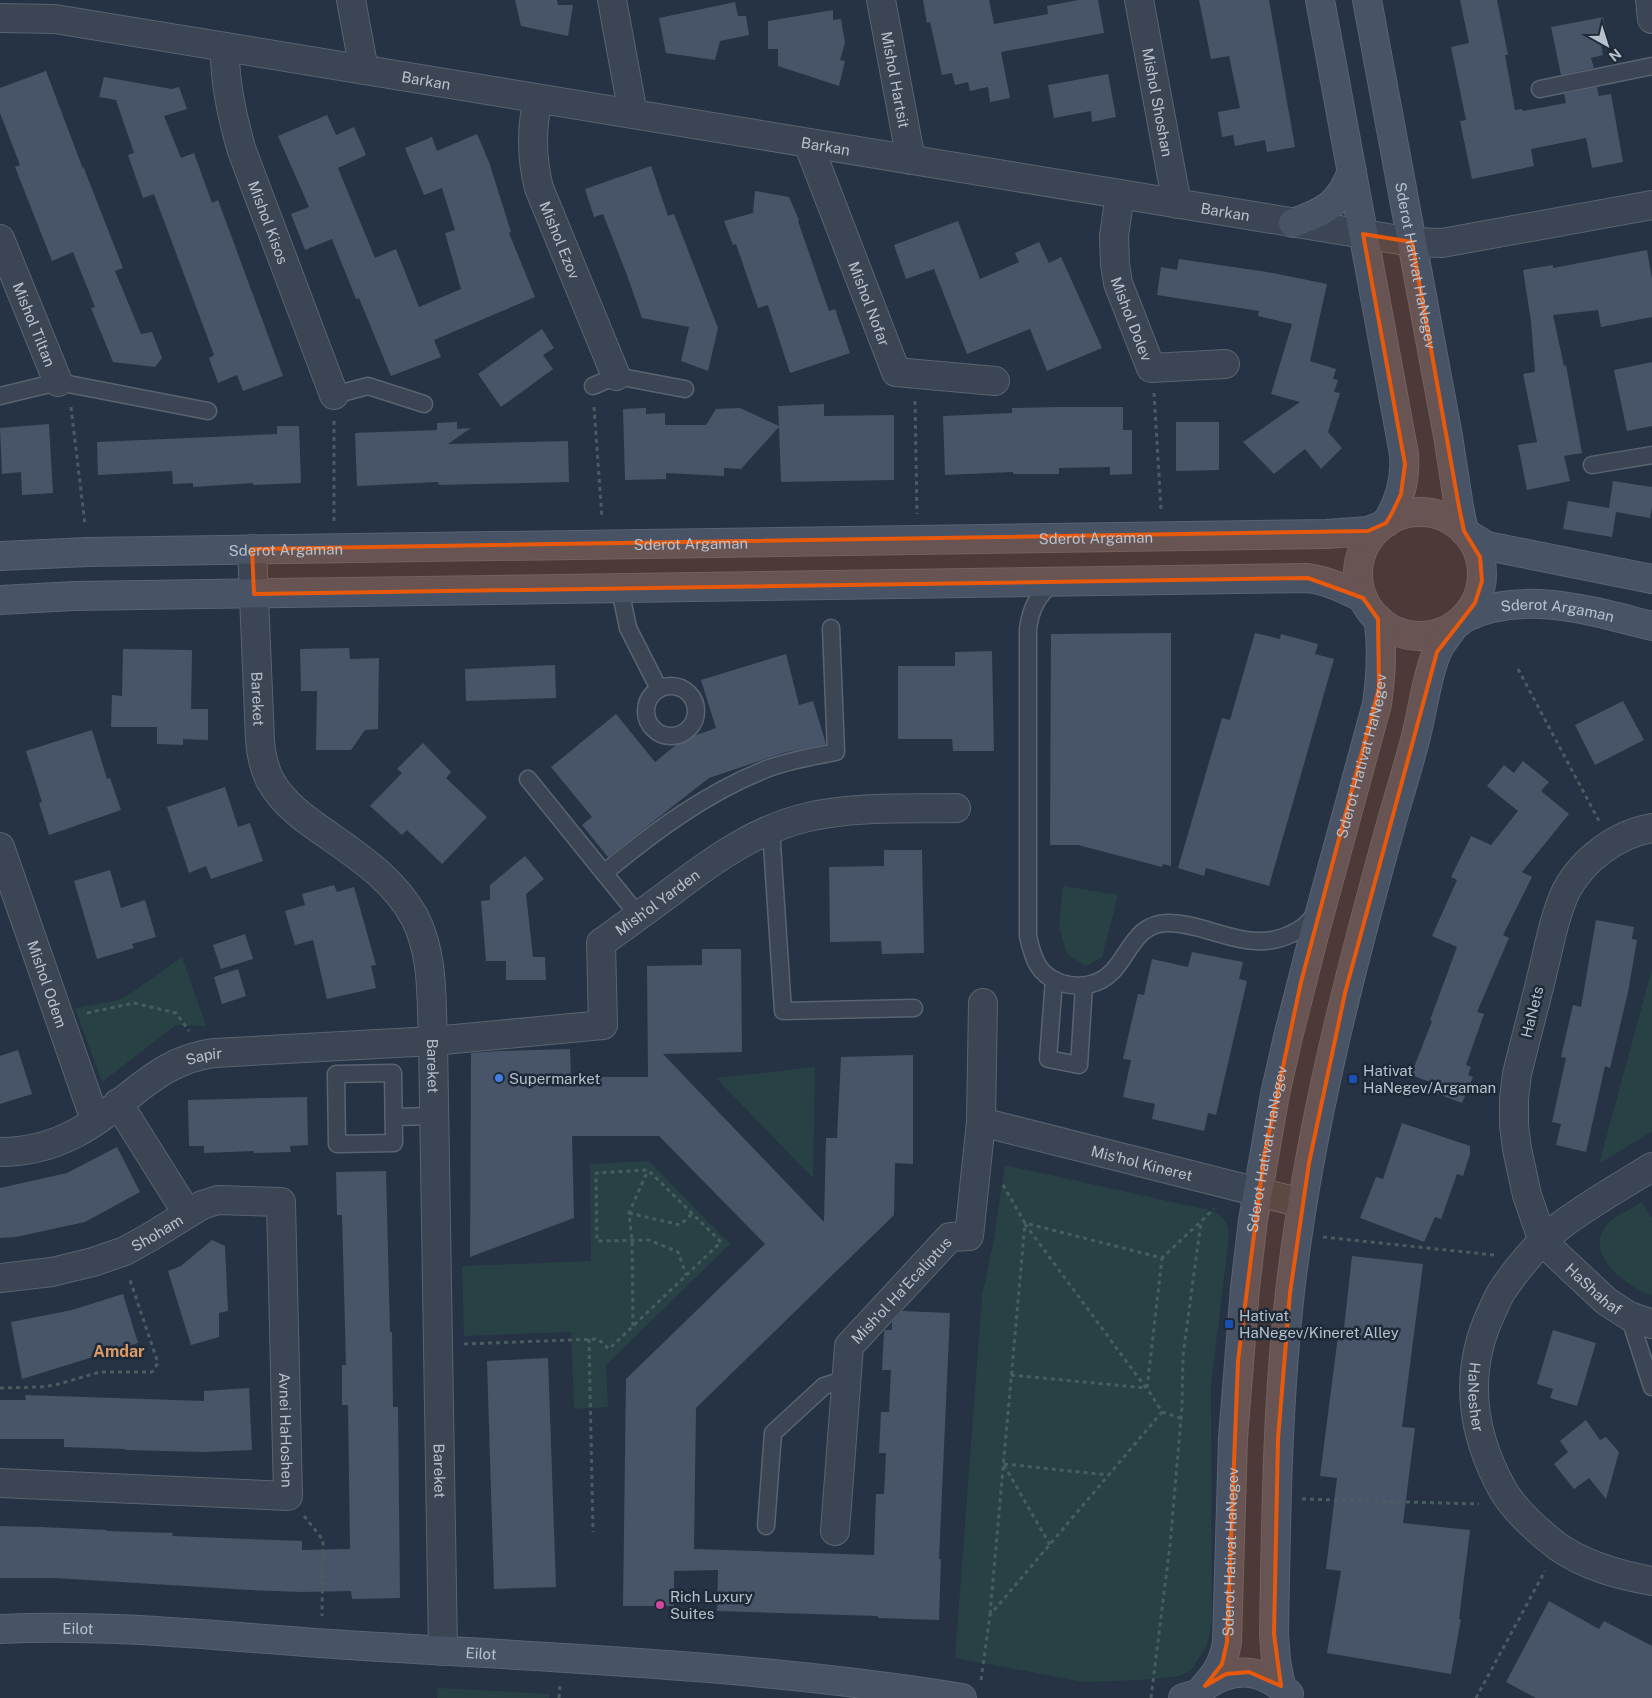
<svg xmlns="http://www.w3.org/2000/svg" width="1652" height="1698" font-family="'Public Sans',sans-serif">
<rect width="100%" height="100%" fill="#263344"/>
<g fill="#284145">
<polygon points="1063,886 1118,895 1102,957 1086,966 1067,954 1059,926"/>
<polygon points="182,957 206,1026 176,1025 102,1082 75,1008 119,1000 133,992"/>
<polygon points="1652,969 1652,1131 1599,1164"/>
<polygon points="815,1067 815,1068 813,1178 716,1078"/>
<polygon points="649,1161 730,1244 606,1365 608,1407 574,1409 571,1332 464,1336 462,1266 591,1261 590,1164"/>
<path d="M1005 1165 1213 1211C1225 1218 1228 1223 1229 1237L1211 1385 1212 1621 1207 1645 1191 1670 1180 1676 1141 1680 1084 1682 955 1658 982 1296 993 1244Z"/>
<path d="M1642 1202 1652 1218V1296C1624 1285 1577 1250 1612 1220 1620 1213 1633 1208 1642 1202Z"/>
<polygon points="438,1688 550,1694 549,1698 437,1698"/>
</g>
<g fill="#485568">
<polygon points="515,0 557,0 558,5 573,5 568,36 521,26"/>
<polygon points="923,0 989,0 994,24 1048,14 1047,6 1078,0 1098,0 1104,33 1001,52 1010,98 990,102 988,87 970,91 968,82 955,85 952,73 942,75 930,22 927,23"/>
<polygon points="1199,0 1269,0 1295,147 1267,152 1265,140 1235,146 1233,135 1222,137 1218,112 1240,108 1229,56 1211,59"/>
<polygon points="1460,0 1497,0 1508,55 1505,55 1515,110 1522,109 1523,111 1566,103 1564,94 1597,87 1599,96 1611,94 1623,162 1592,168 1586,138 1531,149 1534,166 1472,179 1460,121 1466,120 1451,47 1469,43"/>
<polygon points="735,2 738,16 746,16 749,35 720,41 715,60 666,53 659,18"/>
<polygon points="833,10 833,20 841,19 845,43 840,60 845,61 839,86 778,66 778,49 768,49 768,21"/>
<polygon points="1603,17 1608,42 1601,44 1603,55 1591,58 1594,68 1561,75 1551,27"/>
<polygon points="46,71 83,169 83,166 123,268 115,271 141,334 152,332 162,358 155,367 113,362 91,308 95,307 73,252 52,261 15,167 20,165 0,113 0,88"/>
<polygon points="1108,74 1116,117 1092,122 1091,111 1054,118 1048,85"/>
<polygon points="104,77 172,89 179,87 187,109 164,116 181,158 194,153 212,203 218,200 283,376 243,391 237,375 218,383 209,358 214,355 154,194 143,198 128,155 134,153 116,100 99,97"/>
<polygon points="327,115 336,135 354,127 366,155 338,168 375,258 396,249 419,307 461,289 445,233 455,230 442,188 424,195 405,148 432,137 437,151 477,134 489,162 511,232 509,233 535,297 434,340 441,357 391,376 359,298 356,299 332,239 305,250 291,214 309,207 278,136"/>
<polygon points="651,166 668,216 674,214 718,328 708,371 681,361 689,327 642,318 627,275 603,214 594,217 585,189"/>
<polygon points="755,191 789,197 799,220 798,221 829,311 835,309 850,353 790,373 768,305 758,308 736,244 733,245 724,221 753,213"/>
<polygon points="958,221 980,279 1019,262 1015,253 1039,242 1049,263 1061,257 1102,348 1047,371 1030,329 967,354 934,269 906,279 894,245"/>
<polygon points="1647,250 1652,279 1652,317 1601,327 1598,310 1553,315 1564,366 1566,365 1582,453 1564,456 1570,481 1527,490 1518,445 1537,442 1523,374 1535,372 1531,321 1523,270 1553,265 1553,268"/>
<polygon points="1179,259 1267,272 1327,284 1310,361 1336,369 1333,379 1338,380 1334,392 1340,393 1328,432 1342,448 1321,469 1305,449 1274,474 1243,442 1300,402 1271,394 1292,324 1258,316 1259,311 1157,295 1161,267 1177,270"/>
<polygon points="542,329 554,348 543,355 553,369 501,407 478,374"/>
<polygon points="1652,362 1652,426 1627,431 1614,370"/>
<polygon points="824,404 824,416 894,415 894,480 781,482 779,427 741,469 724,468 724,476 666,473 666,479 625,480 623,409 646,408 646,414 665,413 665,425 706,425 716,409 740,408 779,426 778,406"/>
<polygon points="1058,407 1123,407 1123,430 1132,430 1132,474 1110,475 1110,467 1059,468 1059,474 1013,474 1013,472 945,475 943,416 1012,413 1012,408"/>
<polygon points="457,422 457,429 471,428 448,444 568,441 569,482 439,485 438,482 357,486 355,433 437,430 437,423"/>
<polygon points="1176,422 1219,422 1219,470 1176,471"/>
<polygon points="49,424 53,493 22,495 21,472 2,474 0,428"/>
<polygon points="277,426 299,426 301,483 253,485 253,483 193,487 193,483 173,484 172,471 98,475 97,442 277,434"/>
<polygon points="1613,481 1652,487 1652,507 1650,518 1616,512 1612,537 1563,529 1568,501 1609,508"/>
<polygon points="1171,633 1171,866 1163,864 1162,867 1078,845 1050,845 1051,634"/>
<polygon points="1255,633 1280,639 1281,634 1318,644 1315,654 1334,659 1269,886 1206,868 1204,876 1178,868 1222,718 1230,720"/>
<polygon points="349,648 350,659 379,658 378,729 365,730 351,750 316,750 317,691 301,691 300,649"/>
<polygon points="123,649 192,650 191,709 208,709 208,740 183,739 183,745 157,744 157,727 111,727 112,695 122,696"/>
<polygon points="992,651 994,751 953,751 952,739 898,739 898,666 955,666 955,652"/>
<polygon points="786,654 799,705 813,701 826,744 783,753 709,778 608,857 582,825 592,817 551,767 616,714 655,762 682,740 716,728 701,680"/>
<polygon points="555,665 556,698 466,701 465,669"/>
<polygon points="1623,701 1644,740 1595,765 1575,725"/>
<polygon points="92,730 107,779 110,778 121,810 49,835 39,803 42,802 26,751"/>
<polygon points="423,743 451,772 446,778 487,817 442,864 407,830 402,835 370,806 402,773 397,769"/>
<polygon points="1523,761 1549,782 1541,791 1569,814 1522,872 1532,877 1503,935 1509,938 1477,1012 1484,1014 1466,1065 1471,1067 1468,1075 1473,1077 1462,1103 1427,1090 1430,1082 1411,1075 1432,1021 1430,1020 1457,947 1432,936 1457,880 1451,877 1471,836 1491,845 1518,811 1487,786 1504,765 1514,773"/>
<polygon points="225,787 238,827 250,823 263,861 211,879 206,866 189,873 167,807"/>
<polygon points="884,850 922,850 924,953 882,954 881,941 830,942 829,867 884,866"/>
<polygon points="525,856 544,879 526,894 533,957 545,957 546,980 506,980 506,961 486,961 481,901 490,900 490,885"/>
<polygon points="110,870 121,908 145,900 156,937 132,944 134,948 97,959 74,881"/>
<polygon points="334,885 337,892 354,887 376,965 371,966 376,988 327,999 313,940 295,945 285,911 305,905 302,894"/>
<polygon points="1596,920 1634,927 1632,939 1637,940 1628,992 1610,1068 1605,1066 1586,1152 1556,1145 1561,1124 1552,1122 1566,1058 1561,1057 1573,1005 1581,1007"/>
<polygon points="245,934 253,959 221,969 213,945"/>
<polygon points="702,949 741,949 742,1052 663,1054 824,1222 826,1138 837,1138 841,1057 913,1055 913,1164 895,1163 894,1215 696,1408 694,1549 874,1555 876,1494 884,1494 886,1453 879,1453 881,1412 889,1412 891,1370 882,1370 884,1332 885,1330 892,1330 892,1322 902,1311 950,1313 939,1559 941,1559 939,1620 878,1618 878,1616 717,1611 718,1570 674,1571 674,1606 623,1606 626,1379 765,1244 659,1136 572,1136 574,1218 470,1257 471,1053 498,1051 570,1049 571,1077 648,1077 647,966 702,965"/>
<polygon points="1192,952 1243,962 1239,979 1247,981 1216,1115 1208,1113 1204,1131 1152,1119 1155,1104 1123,1097 1131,1060 1123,1059 1138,994 1144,995 1152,959 1188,967"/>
<polygon points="238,969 246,996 222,1004 214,977"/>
<polygon points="18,1050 32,1094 0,1104 0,1056"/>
<polygon points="307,1097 308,1145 290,1146 291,1152 254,1153 254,1151 204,1153 204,1146 189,1146 188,1100"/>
<polygon points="1402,1123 1470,1146 1470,1154 1463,1176 1457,1174 1441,1219 1435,1217 1424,1242 1360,1218 1376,1177 1383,1179"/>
<polygon points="117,1147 140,1192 85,1222 16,1237 0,1238 0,1188 67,1173"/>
<polygon points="386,1171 390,1332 392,1332 393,1407 398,1407 400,1598 352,1599 351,1591 302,1592 250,1590 55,1578 0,1578 0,1526 41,1527 107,1530 106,1531 173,1533 172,1536 302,1541 302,1550 350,1549 348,1405 342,1405 342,1365 346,1365 342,1215 337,1215 336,1172"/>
<polygon points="212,1240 225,1246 228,1311 219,1313 219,1337 191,1345 168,1271 181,1266"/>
<polygon points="1352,1256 1423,1264 1402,1427 1415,1428 1403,1523 1470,1530 1459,1619 1461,1619 1451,1674 1327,1653 1341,1571 1326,1569 1337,1478 1320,1476 1338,1336 1343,1337"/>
<polygon points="123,1294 138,1343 22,1379 11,1322 72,1310"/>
<polygon points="1553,1330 1596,1343 1577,1406 1550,1398 1553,1389 1537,1384"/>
<polygon points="548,1358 556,1587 494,1589 487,1361"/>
<polygon points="249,1388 252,1450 205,1452 126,1450 126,1449 64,1447 64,1439 0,1439 0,1400 26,1400 25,1395 204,1401 204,1391"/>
<polygon points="1586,1420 1600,1440 1606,1437 1619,1452 1606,1499 1589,1478 1574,1489 1554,1464 1568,1452 1560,1441"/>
<polygon points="1549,1601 1599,1629 1604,1621 1652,1646 1652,1698 1536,1698 1506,1682"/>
</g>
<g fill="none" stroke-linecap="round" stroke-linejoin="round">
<defs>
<g id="lane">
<polyline points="1540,89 1652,66"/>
<polyline points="593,386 616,376 685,389"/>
<polyline points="334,395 368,386 424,404"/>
<polyline points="0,396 58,382 208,411"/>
<polyline points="1592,465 1652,455"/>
<path d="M1052 582C1037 598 1031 607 1028 629V936C1033 959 1038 975 1061 983 1071 986 1081 987 1091 984 1129 975 1126 923 1168 923 1209 923 1249 955 1291 934 1302 929 1310 923 1316 912"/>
<polyline points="620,589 628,628 659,689"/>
<circle cx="671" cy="711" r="25"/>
<path d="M528 779 604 873C655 831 707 792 769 768 791 760 814 756 836 752L831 628"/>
<polyline points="771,829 783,1011 914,1008"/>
<polyline points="604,873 639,916"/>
<polyline points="1054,980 1048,1059 1079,1065 1084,986"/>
<polygon points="393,1073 394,1143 337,1144 336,1074"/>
<polyline points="394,1117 433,1116"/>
<polyline points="1629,1316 1652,1387"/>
<polyline points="766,1526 773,1433 824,1386 846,1379"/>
</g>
<g id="street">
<polyline points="351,0 364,70"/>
<polyline points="612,0 633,114"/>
<path id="s1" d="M881 0 911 160"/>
<path id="s2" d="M1139 0 1177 204"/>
<polyline points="1650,0 1652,19"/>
<path id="s3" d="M0 18 55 19 1412 242 1442 243 1652 205"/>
<path id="s4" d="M225 47C224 82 232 117 242 151L334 395"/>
<path id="s5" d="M538 99C531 129 531 157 539 188L616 376"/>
<path id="s6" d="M808 143 896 372 995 381"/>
<path id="s7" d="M1120 194 1114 236 1115 264 1118 283 1151 368 1225 364"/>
<path id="s8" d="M0 239 58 382"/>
<path id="s9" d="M252 549 260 740C261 754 264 768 270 780 283 804 306 820 328 835 361 858 395 881 415 918 434 956 431 999 433 1041L443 1651"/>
<path id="s10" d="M1652 828C1617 834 1583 859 1566 891 1554 917 1549 947 1542 975 1534 1008 1525 1041 1517 1074L1514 1099V1125L1517 1149 1527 1195 1543 1242 1606 1301 1629 1316 1652 1324"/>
<path id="s11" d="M0 847 95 1120"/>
<polyline points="118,1103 187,1213"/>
<path id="s12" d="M981 1122 1302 1203"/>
<path id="s13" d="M0 1152C25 1152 51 1146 74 1134 124 1109 154 1060 214 1053L433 1041 603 1025 601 943C626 925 651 907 675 889 716 858 757 829 808 817 856 806 907 809 956 808"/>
<path id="s14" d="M1652 1167C1621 1186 1589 1204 1560 1226 1537 1244 1518 1267 1502 1291 1498 1297 1495 1305 1492 1311 1463 1372 1471 1434 1504 1492 1516 1511 1539 1532 1557 1546 1585 1566 1619 1575 1652 1581"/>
<path id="s15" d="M0 1278 52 1272 93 1262 125 1251 150 1237 202 1205 218 1200 281 1202 288 1496 0 1483"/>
<path id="s16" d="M835 1531 849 1346 950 1237 969 1236 981 1122 983 1003"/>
</g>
<g id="secondary">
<path d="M1320 0 1404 454C1406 480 1400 502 1386 523"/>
<path id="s17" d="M1367 0 1448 436 1459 507 1464 531"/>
<path d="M1293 223C1325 212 1340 204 1352 171"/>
<circle cx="1420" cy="574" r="62"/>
<polyline points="1469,535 1487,546 1652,579"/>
<path id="s18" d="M0 556 88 552 1327 534 1368 531 1381 526"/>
<path d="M0 600 74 596 1308 578C1328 581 1345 589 1363 598"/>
<path id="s19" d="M1464 618C1523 589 1592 611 1652 626"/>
<path id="s20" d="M0 1629C121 1623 242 1639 363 1646 563 1658 764 1666 962 1698"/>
<path id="s21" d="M1205 1686C1218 1672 1224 1660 1227 1642L1233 1438 1245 1288 1253 1220 1275 1094 1288 1037 1315 931 1377 704C1381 675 1383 648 1378 619"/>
<path d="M1205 1686C1235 1665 1263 1669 1289 1694"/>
<path d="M1281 1686 1276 1661 1274 1634C1276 1520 1277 1406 1290 1292 1309 1129 1349 975 1393 817 1401 789 1410 761 1417 732 1423 708 1427 675 1437 652 1441 643 1449 634 1454 626"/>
<polyline points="1183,1698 1196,1694"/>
</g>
</defs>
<use href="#lane" stroke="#596371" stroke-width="19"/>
<use href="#street" stroke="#596371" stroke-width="30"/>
<use href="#secondary" stroke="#596371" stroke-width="30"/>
<g stroke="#475e61" stroke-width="3" stroke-dasharray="4 4" stroke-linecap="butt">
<polyline points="1154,393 1161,509"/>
<polyline points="915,401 917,514"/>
<polyline points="71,407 85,525"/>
<polyline points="594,407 602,518"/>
<polyline points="334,421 334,523"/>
<polyline points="1518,669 1599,821"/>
<polyline points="87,1013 134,1003 176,1013 189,1031"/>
<polyline points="1003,1185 1025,1223 1162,1258 1214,1209"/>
<polyline points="629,1213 680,1225 692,1214"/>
<polyline points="1025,1224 1146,1388"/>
<polyline points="1323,1237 1494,1255"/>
<polyline points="633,1326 632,1240 629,1213 648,1170"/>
<polyline points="589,1339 593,1532"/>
<polyline points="464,1344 598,1339 609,1349 721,1242 648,1170 596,1173 597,1241 649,1240 678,1252 686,1275"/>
<polyline points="1011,1375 1146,1388"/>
<polyline points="0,1388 41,1387 55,1385 100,1372 152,1372 158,1363 129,1277"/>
<polyline points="1162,1412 1181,1418"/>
<polyline points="1004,1464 1108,1475"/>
<polyline points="1004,1465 1050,1545"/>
<polyline points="1302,1499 1479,1504"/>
<polyline points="304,1516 323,1540 322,1616"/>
<polyline points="990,1614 1025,1223"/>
<polyline points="981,1680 990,1615 1162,1412 1147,1388 1162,1258"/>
<polyline points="559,1698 560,1684"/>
<polyline points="1151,1698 1170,1545 1182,1407 1183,1355 1201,1222"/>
<polyline points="1476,1698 1545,1571"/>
</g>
<use href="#lane" stroke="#3b4553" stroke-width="16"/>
<use href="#street" stroke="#3b4553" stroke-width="28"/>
<use href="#secondary" stroke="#485366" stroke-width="28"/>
</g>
<path fill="#e8590c" fill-opacity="0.2" stroke="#e8590c" stroke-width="4" stroke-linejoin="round" d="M1363 234 1412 242 1459 507 1464 531 1480 557 1482 581 1475 603 1437 652 1345 993 1309 1163 1290 1293 1278 1439 1274 1634 1281 1686 1249 1672 1226 1674 1205 1686 1222 1664 1227 1642 1238 1361 1264 1156 1301 982 1379 688 1378 619 1363 598 1308 578 254 594 252 549 1368 531 1386 523 1392 513 1401 494 1405 464Z"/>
<circle fill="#3f7fe0" stroke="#1f2a39" stroke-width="2" cx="499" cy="1078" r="5"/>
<g fill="#1a4fb4" stroke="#1f2a39" stroke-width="2">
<rect x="1348" y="1074" width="10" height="10" rx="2.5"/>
<rect x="1224" y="1319" width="10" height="10" rx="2.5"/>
</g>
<circle fill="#d1479c" stroke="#1f2a39" stroke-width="2" cx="660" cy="1605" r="5"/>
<g text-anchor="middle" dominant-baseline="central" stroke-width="5" stroke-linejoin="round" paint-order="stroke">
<g font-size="15" fill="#b8c0cd" stroke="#1f2a39">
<text stroke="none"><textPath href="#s3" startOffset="431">Barkan</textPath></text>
<text stroke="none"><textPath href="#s1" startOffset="81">Mishol Hartsit</textPath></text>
<text stroke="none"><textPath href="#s2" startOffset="104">Mishol Shoshan</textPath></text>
<text stroke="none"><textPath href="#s3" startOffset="836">Barkan</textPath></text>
<text stroke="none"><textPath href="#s3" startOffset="1241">Barkan</textPath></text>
<text stroke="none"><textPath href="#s4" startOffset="182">Mishol Kisos</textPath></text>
<text stroke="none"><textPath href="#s5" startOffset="146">Mishol Ezov</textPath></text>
<text stroke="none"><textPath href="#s17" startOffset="270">Sderot Hativat HaNegev</textPath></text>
<text stroke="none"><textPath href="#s6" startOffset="172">Mishol Nofar</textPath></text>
<text stroke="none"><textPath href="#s7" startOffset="128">Mishol Dolev</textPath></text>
<text stroke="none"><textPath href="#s8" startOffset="92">Mishol Tiltan</textPath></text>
<text stroke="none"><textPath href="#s18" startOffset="1096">Sderot Argaman</textPath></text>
<text stroke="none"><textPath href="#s18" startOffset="691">Sderot Argaman</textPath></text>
<text stroke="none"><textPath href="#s18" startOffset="286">Sderot Argaman</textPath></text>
<text stroke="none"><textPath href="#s19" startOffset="96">Sderot Argaman</textPath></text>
<text stroke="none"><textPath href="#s9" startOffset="150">Bareket</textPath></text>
<text stroke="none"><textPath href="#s21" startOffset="950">Sderot Hativat HaNegev</textPath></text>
<text stroke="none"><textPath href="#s13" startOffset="782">Mish'ol Yarden</textPath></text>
<text stroke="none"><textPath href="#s11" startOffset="145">Mishol Odem</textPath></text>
<text transform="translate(1532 1012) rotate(-76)">HaNets</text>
<text stroke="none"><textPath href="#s13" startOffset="230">Sapir</textPath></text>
<text stroke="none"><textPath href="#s9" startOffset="585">Bareket</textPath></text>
<text stroke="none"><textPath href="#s21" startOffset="545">Sderot Hativat HaNegev</textPath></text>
<text stroke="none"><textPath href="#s12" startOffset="166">Mis'hol Kineret</textPath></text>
<text stroke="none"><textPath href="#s15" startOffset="165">Shoham</textPath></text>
<text stroke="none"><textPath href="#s10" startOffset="541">HaShahaf</textPath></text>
<text stroke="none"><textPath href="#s16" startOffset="262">Mish'ol Ha'Ecaliptus</textPath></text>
<text stroke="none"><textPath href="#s14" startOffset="308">HaNesher</textPath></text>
<text stroke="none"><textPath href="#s15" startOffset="526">Avnei HaHoshen</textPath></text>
<text stroke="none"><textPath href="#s9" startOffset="990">Bareket</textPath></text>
<text stroke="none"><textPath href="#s21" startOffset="140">Sderot Hativat HaNegev</textPath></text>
<text stroke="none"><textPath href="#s20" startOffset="78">Eilot</textPath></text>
<text stroke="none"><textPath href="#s20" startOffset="482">Eilot</textPath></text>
</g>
<g font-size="15" fill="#b8c0cd" stroke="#1f2a39" text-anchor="start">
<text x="1363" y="1070">Hativat<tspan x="1363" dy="17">HaNegev/Argaman</tspan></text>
<text x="509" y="1078">Supermarket</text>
<text x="1239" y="1315">Hativat<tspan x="1239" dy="17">HaNegev/Kineret Alley</tspan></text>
<text x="670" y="1596">Rich Luxury<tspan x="670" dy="17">Suites</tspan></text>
</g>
<g font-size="16" font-weight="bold" fill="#da9966" stroke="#1f2a39">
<text x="119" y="1351">Amdar</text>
</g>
</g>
<g transform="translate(1607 45) rotate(141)" stroke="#1f2a39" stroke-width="4" paint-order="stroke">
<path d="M0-4L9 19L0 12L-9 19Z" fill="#b8c0cd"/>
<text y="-8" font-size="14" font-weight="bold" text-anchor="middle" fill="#b8c0cd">N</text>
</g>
</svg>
